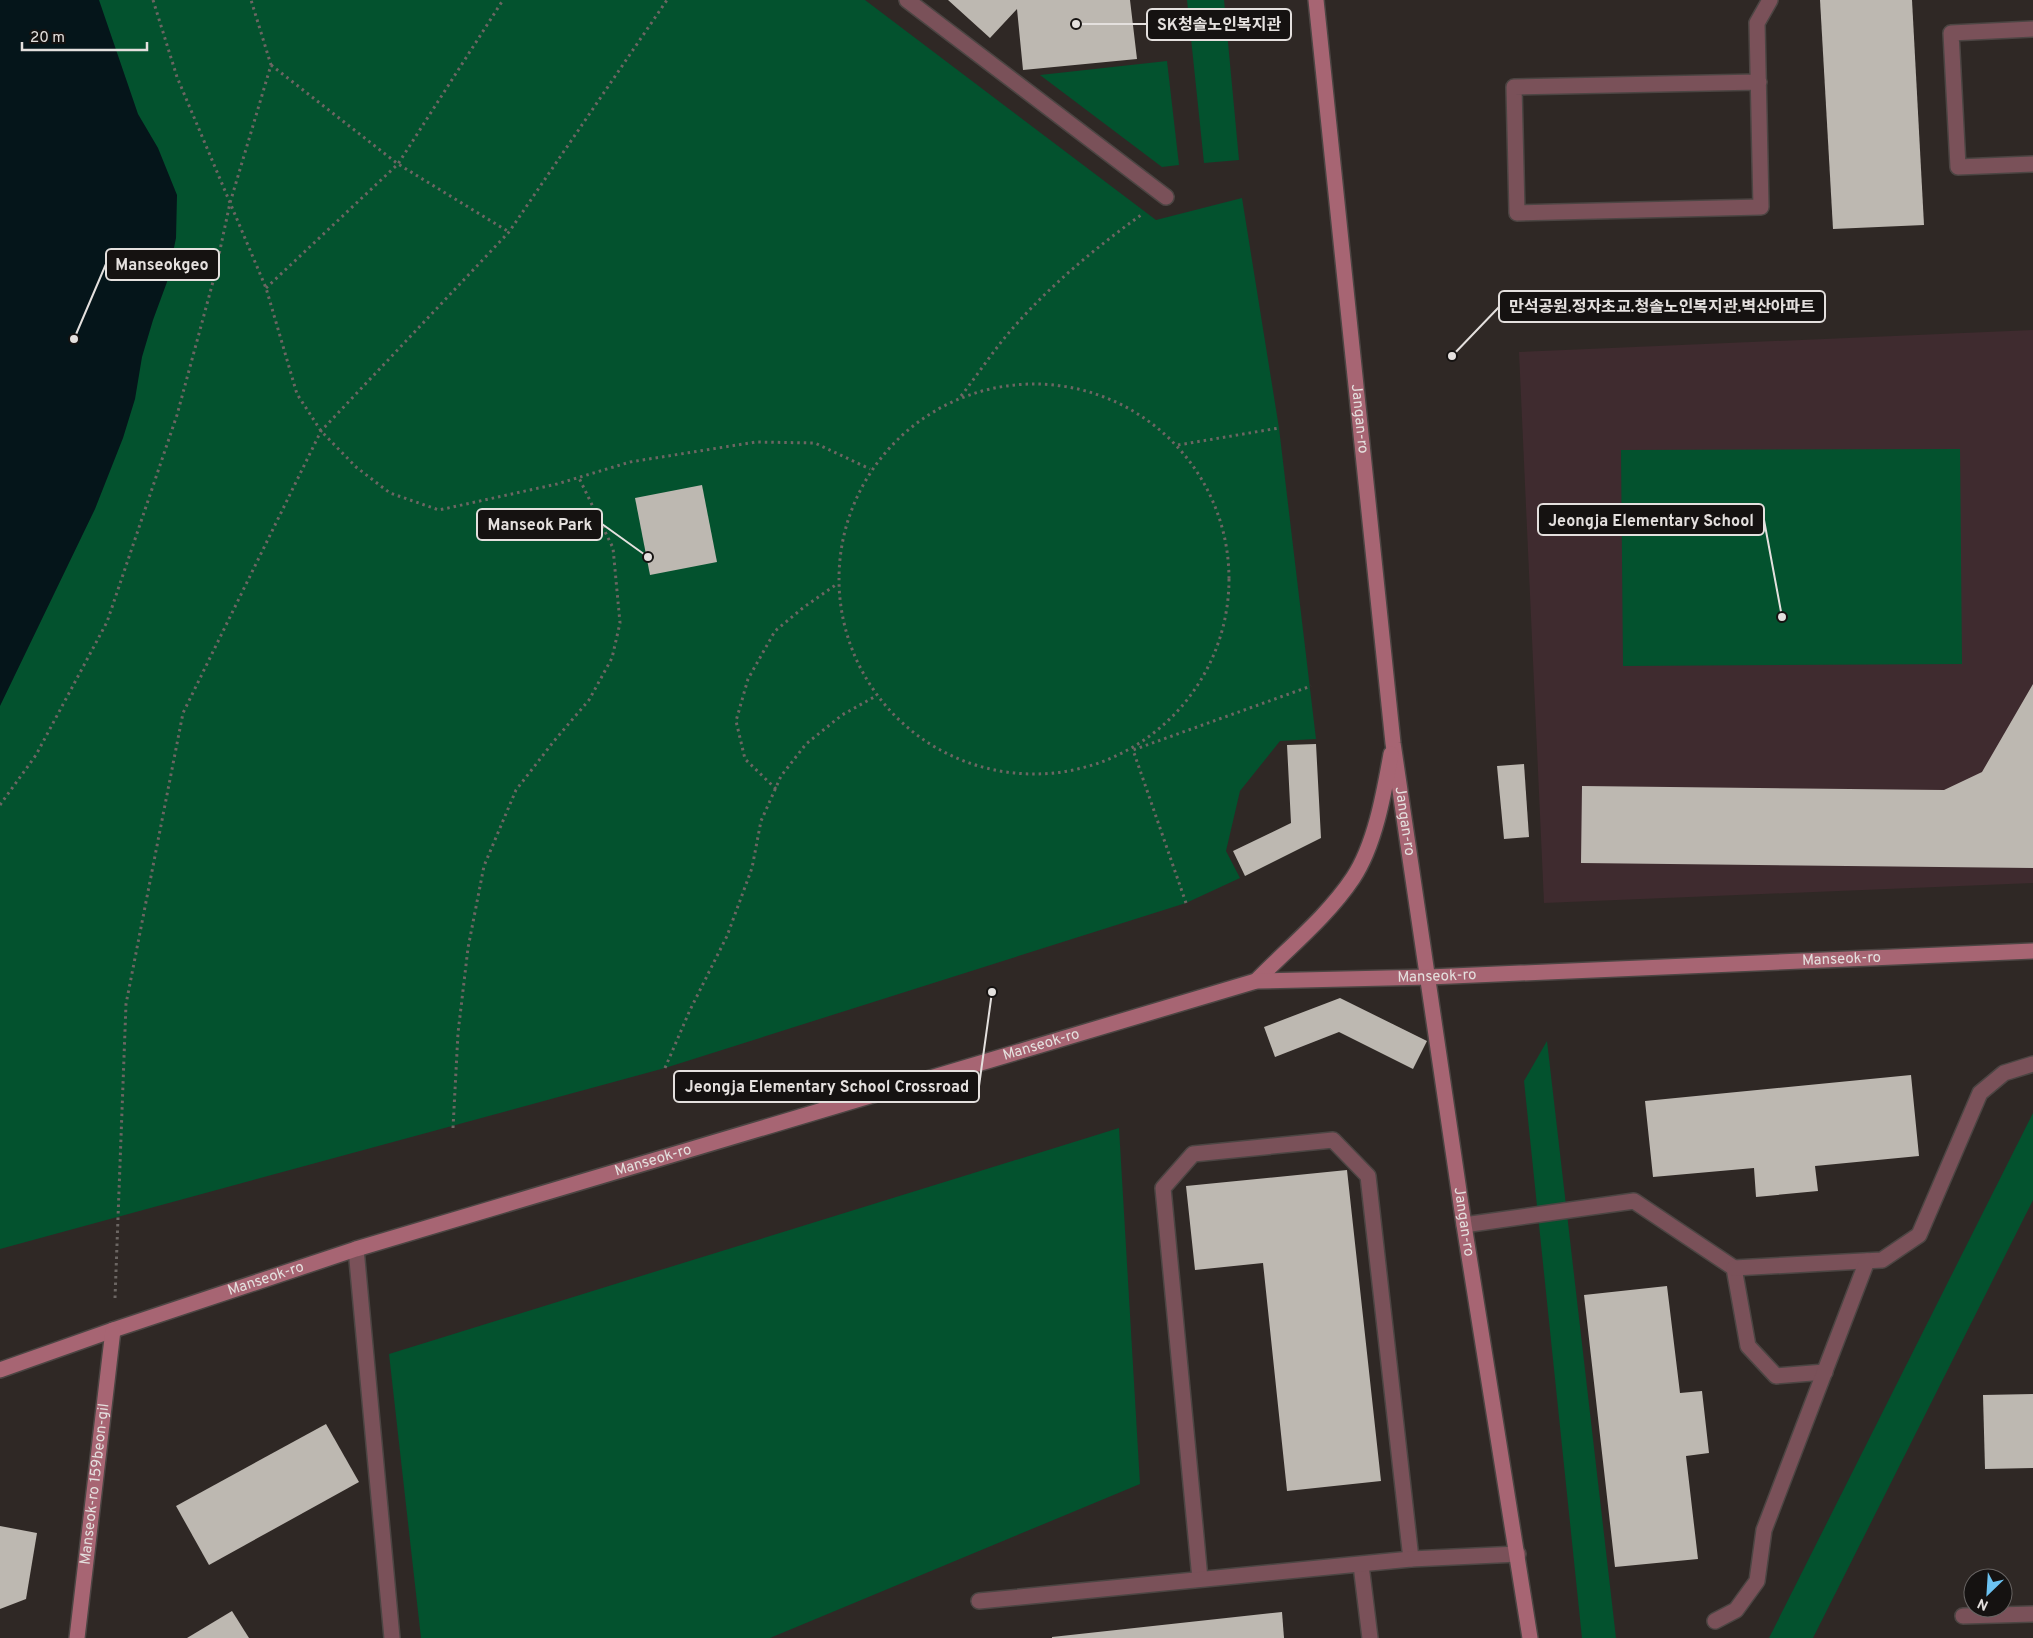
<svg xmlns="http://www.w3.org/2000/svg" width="2033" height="1638" font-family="Overpass,'Noto Sans KR',sans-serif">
<rect width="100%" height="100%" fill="#2f2825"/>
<polygon fill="#3f2b2f" points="2033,330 2033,883 1544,903 1519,352"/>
<g fill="#03522e">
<polygon points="0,0 865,0 1156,220 1242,198 1279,428 1316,739 1280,741 1240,791 1226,851 1240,878 1186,903 665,1068 0,1249"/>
<polygon points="1187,0 1224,0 1239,160 1204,163"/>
<polygon points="1167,61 1179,165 1162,167 1040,75"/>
<polygon points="1960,449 1962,664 1623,666 1621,450"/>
<polygon points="1547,1041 1616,1638 1582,1638 1524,1081"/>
<polygon points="2033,1113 2033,1200 1813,1638 1769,1638"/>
<polygon points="1119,1128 1140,1484 770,1638 421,1638 389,1354"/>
</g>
<polygon fill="#05151a" points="0,0 99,0 138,114 158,148 177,195 176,238 167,282 153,320 142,357 135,399 123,438 95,509 0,706"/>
<g fill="#bdb8b1">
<polygon points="948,0 1130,0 1137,59 1023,70 1017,9 990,38"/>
<polygon points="1820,0 1912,0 1924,225 1833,229"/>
<polygon points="702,485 717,562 650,575 635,498"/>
<polygon points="2033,684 2033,868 1581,863 1582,786 1944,790 1982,772"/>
<polygon points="1316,744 1321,838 1245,876 1233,851 1291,823 1287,745"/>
<polygon points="1524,764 1529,837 1504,839 1497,766"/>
<polygon points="1340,998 1427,1041 1413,1069 1339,1032 1275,1057 1264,1027"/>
<polygon points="1911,1075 1919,1156 1815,1166 1818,1191 1756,1197 1754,1168 1653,1177 1645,1101"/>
<polygon points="1347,1170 1381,1481 1287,1491 1263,1263 1195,1270 1186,1186"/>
<polygon points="1667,1286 1680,1393 1702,1391 1709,1453 1686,1456 1698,1559 1615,1567 1584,1295"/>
<polygon points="2033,1394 2033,1468 1985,1469 1983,1395"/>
<polygon points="326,1424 359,1482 209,1565 176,1506"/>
<polygon points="0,1526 37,1533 26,1599 0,1609"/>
<polygon points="232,1611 249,1638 187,1638"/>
<polygon points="1282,1612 1284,1638 1052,1638 1052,1637"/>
</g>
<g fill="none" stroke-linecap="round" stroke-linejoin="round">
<defs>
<g id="lane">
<polyline points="907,0 1166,197"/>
<polyline points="2033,29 1951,33 1958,167 2033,164"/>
<polyline points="1759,82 1514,87 1517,213 1761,207 1757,23 1770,0"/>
<polyline points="1464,1225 1634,1201 1734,1268 1748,1346 1776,1376 1825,1372"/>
<polyline points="356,1249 392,1638"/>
<polyline points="1734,1268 1882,1260 1919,1235 1980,1093 2004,1073 2033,1064"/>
<polyline points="1361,1565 1370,1638"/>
<polyline points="1200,1579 1163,1188 1193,1154 1333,1140 1368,1176 1411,1559"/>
<polyline points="979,1601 1411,1559 1518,1554"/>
<polyline points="1963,1616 2033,1614"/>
<polyline points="1715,1621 1736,1610 1757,1581 1764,1530 1867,1261"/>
</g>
<g id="secondary">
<path id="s1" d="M1316 0 1393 743 1464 1225 1530 1638"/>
<path d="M1256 981C1288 948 1327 917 1353 878 1375 845 1384 793 1391 754"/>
<path id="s2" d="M0 1370 113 1330 356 1249 1256 981 1429 977 2033 951"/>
<path id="s3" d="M77 1638 113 1330"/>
</g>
</defs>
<use href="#lane" stroke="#4c4543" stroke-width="18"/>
<use href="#secondary" stroke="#4c4543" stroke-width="18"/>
<g stroke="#6c6663" stroke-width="3" stroke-dasharray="2.5 4" stroke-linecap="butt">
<polyline points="153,0 177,77 266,288 297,394 321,431 356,467 390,493 439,510 557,484 630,462 756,442 815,443 870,469"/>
<polyline points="271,65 398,164 509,232"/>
<polyline points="266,288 398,164 503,0"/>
<circle cx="1034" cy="579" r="195"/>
<path d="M961 396C975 378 988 359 1002 341 1041 293 1091 251 1141 215"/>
<polyline points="1178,445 1279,428"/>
<polyline points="776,789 745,759 736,721 748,679 775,631 804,607 837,584"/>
<polyline points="0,805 36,755 107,622 177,415 214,278 230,203 271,65 251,0"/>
<polyline points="1186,903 1133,750 1311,686"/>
<polyline points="665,1068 690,1010 727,936 752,868 761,821 781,776 806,744 842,715 876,696"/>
<polyline points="453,1128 458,1033 468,948 484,866 516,790 554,741 589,700 612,658 620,623 613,548 579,478"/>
<polyline points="115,1298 126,1004 183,713 321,431 509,232 667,0"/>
</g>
<use href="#lane" stroke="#7a5159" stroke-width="15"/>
<use href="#secondary" stroke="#a76573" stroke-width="15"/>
</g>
<g text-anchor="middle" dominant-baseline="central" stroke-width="5" stroke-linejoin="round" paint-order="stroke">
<g font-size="15" fill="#e4e0de" stroke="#151211">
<text stroke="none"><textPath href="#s1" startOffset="421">Jangan-ro</textPath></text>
<text stroke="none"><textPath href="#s1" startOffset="826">Jangan-ro</textPath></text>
<text stroke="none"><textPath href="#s2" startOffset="1901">Manseok-ro</textPath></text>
<text stroke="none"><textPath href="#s2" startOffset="1496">Manseok-ro</textPath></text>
<text stroke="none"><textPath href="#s2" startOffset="1091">Manseok-ro</textPath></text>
<text stroke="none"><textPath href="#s2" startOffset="686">Manseok-ro</textPath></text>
<text stroke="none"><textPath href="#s1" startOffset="1231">Jangan-ro</textPath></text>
<text stroke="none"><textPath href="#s2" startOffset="281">Manseok-ro</textPath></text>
<text stroke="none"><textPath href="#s3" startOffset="155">Manseok-ro 159beon-gil</textPath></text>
</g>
</g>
<path fill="none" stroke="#e4e0de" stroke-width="2" d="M1076 24L1147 24M74 339L106 264M1452 356L1499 307M1782 617L1764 520M648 557L602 524M992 992L979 1086"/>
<g fill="#e4e0de" stroke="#151211" stroke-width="2">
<circle cx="1076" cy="24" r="5"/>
<circle cx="74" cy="339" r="5"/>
<circle cx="1452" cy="356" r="5"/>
<circle cx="1782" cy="617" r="5"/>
<circle cx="648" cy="557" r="5"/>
<circle cx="992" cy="992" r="5"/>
</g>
<g fill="#151211" stroke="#e4e0de" stroke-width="2">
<rect x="1147" y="9" width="144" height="31" rx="5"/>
<rect x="106" y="249" width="113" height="31" rx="5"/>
<rect x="1499" y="291" width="326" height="31" rx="5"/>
<rect x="1538" y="504" width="226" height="31" rx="5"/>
<rect x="477" y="509" width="125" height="31" rx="5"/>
<rect x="674" y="1071" width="305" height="31" rx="5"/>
</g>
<g font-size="16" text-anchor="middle" font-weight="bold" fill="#e4e0de">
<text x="1219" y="30">SK청솔노인복지관</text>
<text x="162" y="270">Manseokgeo</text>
<text x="1662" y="312">만석공원.정자초교.청솔노인복지관.벽산아파트</text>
<text x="1651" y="526">Jeongja Elementary School</text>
<text x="540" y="530">Manseok Park</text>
<text x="827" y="1092">Jeongja Elementary School Crossroad</text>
</g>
<g transform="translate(1988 1593) rotate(205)"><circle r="24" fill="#151211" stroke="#686463"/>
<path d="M0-4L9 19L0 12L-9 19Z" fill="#6cc3f2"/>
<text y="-8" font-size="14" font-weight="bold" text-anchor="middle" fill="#e4e0de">N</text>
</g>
<path d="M22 42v8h125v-8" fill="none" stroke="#e4e0de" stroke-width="2.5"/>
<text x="30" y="42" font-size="15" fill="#e4e0de" stroke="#151211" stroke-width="4" paint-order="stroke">20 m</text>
</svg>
